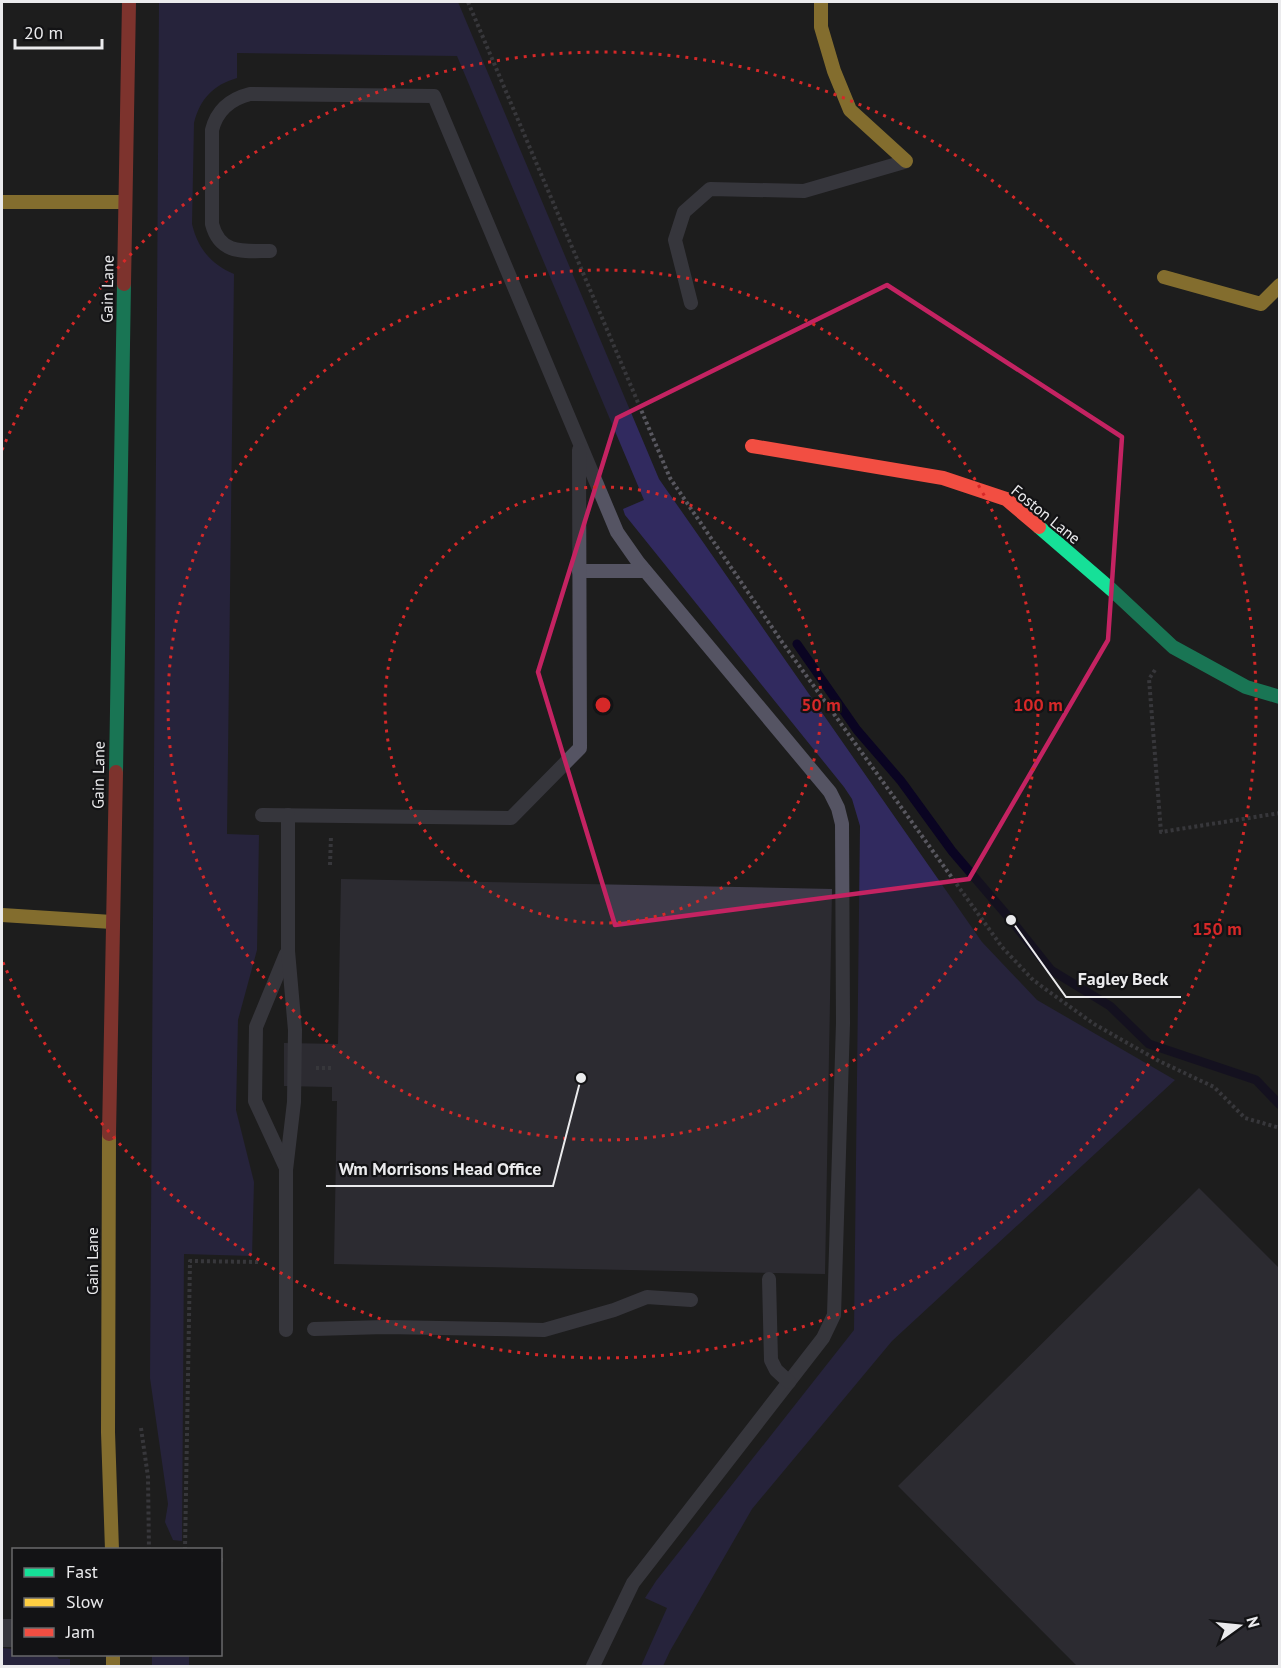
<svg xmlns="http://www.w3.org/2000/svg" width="1281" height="1668" font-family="'PT Sans',sans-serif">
<rect width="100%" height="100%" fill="#1d1d1d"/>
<g fill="#312a5f">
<path d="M159 2H458L659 479 982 942 1037 1000 1175 1080 892 1341 752 1509 670 1651 663 1666H641L667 1608 645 1598 656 1581 854 1330 860 826 852 799 844 787 625 515 623 509 644 500 457 56 237 53V78C213 85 200 99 194 123L192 224C198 249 211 264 234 274L227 834 259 835 257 950 238 1020 236 1110 254 1182 252 1256 184 1254 182 1541 173 1540 165 1522 168 1504 150 1378Z"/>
<polygon points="2,1648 13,1649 14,1654 56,1655 59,1659 70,1659 70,1666 2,1666"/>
<rect x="152" y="1655" width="37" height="11"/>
</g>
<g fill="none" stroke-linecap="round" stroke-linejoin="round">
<polyline stroke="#0a0422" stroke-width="9" points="797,644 857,730 901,781 952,851 1011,920 1051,970 1110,1006 1149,1044 1256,1080 1280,1105"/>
</g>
<g fill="#3f3c4b">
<polygon points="341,879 832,889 825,1274 334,1264 337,1101 332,1101 332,1087 284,1086 284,1043 338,1044"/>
<polygon points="1199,1188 1280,1269 1280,1666 1077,1666 898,1486"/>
</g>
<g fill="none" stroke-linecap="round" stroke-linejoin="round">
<g stroke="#58575f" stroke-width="4" stroke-dasharray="3 3" stroke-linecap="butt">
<polyline points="468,2 670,478 782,642 1002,947 1033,980 1094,1024 1159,1061 1214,1087 1245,1118 1280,1128"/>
<polyline points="1155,670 1149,679 1161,832 1280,813"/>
<polyline points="330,865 331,836"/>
<polyline points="316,1068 332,1068"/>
<polyline points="141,1428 148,1477 149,1550"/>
<polyline points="185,1550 190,1261 258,1262"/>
<polyline points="220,1560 224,1560"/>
</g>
<g stroke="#555463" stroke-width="14">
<path d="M270 251C244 251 220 255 212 224V130C217 110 230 99 250 94L434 96 617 532 638 562 830 792 838 808 842 824 843 1023 834 1315 823 1338 633 1583 593 1666"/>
<polyline points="691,303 675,240 684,212 710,189 804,191 904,162"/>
<polyline points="579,571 645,571"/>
<polyline points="262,815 511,818 580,748 579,450"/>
<polyline points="286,1168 255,1101 256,1027 286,954"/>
<polyline points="769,1279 771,1360 776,1370 789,1382"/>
<polyline points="314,1329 385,1327 544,1330 614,1310 647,1297 691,1300"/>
<polyline points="286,1330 286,1170 294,1102 295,1030 288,951 288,815"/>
</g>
<polyline stroke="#555463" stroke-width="28" points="2,1633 14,1633"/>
<g stroke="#16e098" stroke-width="14">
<polyline points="1039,527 1112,590 1173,647 1246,687 1280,697"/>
<polyline points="116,772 124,284"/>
</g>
<g stroke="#ffcf43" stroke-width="14">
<polyline points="821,2 821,27 834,71 850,110 906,161"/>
<polyline points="2,202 125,202"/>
<polyline points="1164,277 1261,304 1280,285"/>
<polyline points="2,915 112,922"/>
<polyline points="109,1134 108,1432 112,1550"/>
<polyline points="113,1654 113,1666"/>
</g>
<g stroke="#f24e42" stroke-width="14">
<polyline points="124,284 129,2"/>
<polyline points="752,446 943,478 1006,499 1039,527"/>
<polyline points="109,1134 116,772"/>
</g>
</g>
<path d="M0 0H1281V1668H0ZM887 285 1122 437 1108 640 969 879 615 925 538 672 617 418Z" fill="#1d1d1d" fill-opacity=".55" fill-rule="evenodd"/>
<path fill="none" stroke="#c42362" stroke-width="4.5" stroke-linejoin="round" d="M887 285 1122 437 1108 640 969 879 615 925 538 672 617 418Z"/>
<g fill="none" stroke="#d62828" stroke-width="3" stroke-dasharray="3 6">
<circle cx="603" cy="705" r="218"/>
<circle cx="603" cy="705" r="435"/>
<path d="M2 450A653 653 0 1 1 2 960"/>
</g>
<g text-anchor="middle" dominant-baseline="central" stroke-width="4.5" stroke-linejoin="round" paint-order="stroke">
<g font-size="16" fill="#ebebed" stroke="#131315">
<text transform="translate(107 289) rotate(-89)">Gain Lane</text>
<text transform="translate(1046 514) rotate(39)">Foston Lane</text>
<text transform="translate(98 775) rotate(-89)">Gain Lane</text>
<text transform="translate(92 1261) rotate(-90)">Gain Lane</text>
</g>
</g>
<circle cx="603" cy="705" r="9" fill="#d62828" stroke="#131315" stroke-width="3"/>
<g font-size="18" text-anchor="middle" font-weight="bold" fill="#d62828" stroke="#131315" stroke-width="4.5" stroke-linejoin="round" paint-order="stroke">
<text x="821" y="711">50 m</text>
<text x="1038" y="711">100 m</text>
<text x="1217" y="935">150 m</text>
</g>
<path fill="none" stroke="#ebebed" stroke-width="2" d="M1011 920L1066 997H1181M581 1078L553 1186H326"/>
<g fill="#ebebed" stroke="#131315" stroke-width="2">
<circle cx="1011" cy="920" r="6"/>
<circle cx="581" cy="1078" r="6"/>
</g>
<g font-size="18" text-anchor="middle" font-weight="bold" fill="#ebebed" stroke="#131315" stroke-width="4.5" stroke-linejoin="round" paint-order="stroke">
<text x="1123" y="985">Fagley Beck</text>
<text x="440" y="1175">Wm Morrisons Head Office</text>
</g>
<rect width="1281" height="1668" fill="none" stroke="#ebebed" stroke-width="6"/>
<rect x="12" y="1548" width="210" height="108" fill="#131315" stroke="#69696b" stroke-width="1.5"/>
<rect x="24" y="1568" width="30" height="9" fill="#16e098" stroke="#69696b" stroke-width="1.5"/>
<text x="66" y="1578" font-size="18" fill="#ebebed">Fast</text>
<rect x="24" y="1598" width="30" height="9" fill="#ffcf43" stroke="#69696b" stroke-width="1.5"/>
<text x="66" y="1608" font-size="18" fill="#ebebed">Slow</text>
<rect x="24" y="1628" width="30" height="9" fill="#f24e42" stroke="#69696b" stroke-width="1.5"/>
<text x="66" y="1638" font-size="18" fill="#ebebed">Jam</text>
<g transform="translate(1239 1626) rotate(75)" stroke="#131315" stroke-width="4.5" paint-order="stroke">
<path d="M0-4.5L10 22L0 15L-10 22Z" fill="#ebebed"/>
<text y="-9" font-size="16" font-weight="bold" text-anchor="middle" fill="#ebebed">N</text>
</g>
<path d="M15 39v9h87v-9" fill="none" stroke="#ebebed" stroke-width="3"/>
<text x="24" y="39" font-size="18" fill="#ebebed" stroke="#131315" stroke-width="4.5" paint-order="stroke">20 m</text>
</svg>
